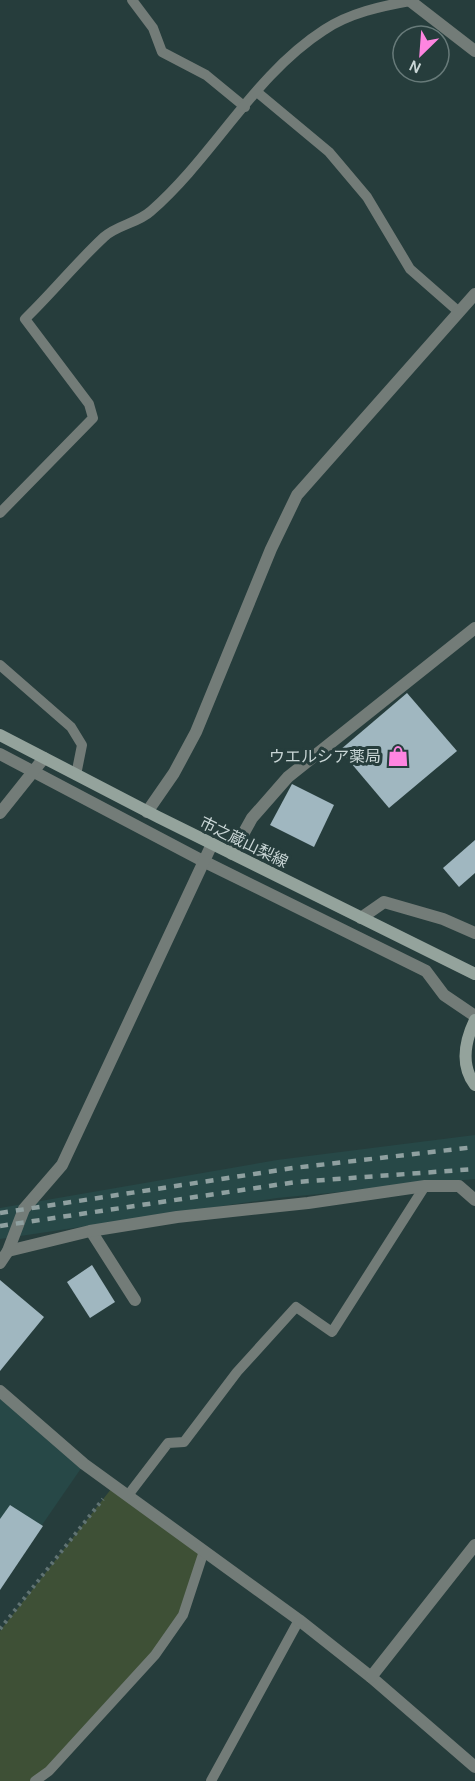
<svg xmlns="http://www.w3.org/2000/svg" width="475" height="1781" font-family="Karla,'Noto Sans JP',sans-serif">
<rect width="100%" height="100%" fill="#263d3c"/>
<g fill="#274847">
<polygon points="475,1135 475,1179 277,1198 0,1239 0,1208 277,1160"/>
<polygon points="0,1391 84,1464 0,1586"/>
</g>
<polygon fill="#3e5036" points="115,1484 204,1551 183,1615 155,1655 35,1781 0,1781 0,1631"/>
<g fill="#a0b7c0">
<polygon points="407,693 457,751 389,808 340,750"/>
<polygon points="292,784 334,805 314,847 270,825"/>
<polygon points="475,840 475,873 459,887 443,868"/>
<polygon points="92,1265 115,1302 90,1318 67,1282"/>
<polygon points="0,1280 44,1317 0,1371"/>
<polygon points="10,1505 43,1526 0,1590 0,1519"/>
</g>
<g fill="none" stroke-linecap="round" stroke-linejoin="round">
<polyline stroke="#607373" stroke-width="4" stroke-dasharray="3 4.5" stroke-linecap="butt" points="0,1629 103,1499"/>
<g stroke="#737c78" stroke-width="10">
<polyline points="132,0 153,28 162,52 206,75 245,107"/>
<polyline points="257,92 329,152 367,197 410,269 459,312"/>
<path d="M0 513 93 418 89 404 25 319C52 293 76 263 104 237 117 225 138 223 151 211 214 156 254 75 324 30 349 13 382 6 410 1"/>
<polyline points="0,665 71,727 82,745 76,775"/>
<polyline points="129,1494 168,1443 184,1442 237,1372 296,1307 332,1332 425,1186"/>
<polyline points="35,1781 49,1771 155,1655 183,1615 204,1551"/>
<polyline points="211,1781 299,1620"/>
</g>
<polyline stroke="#737c78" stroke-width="12" points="0,754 203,861 426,971 444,995 475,1016"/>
<g stroke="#737c78" stroke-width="12">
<polyline points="409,0 475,51"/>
<polyline points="147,812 174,773 196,732 271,549 297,495 475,294"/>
<polyline points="0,813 44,758"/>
<polyline points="232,854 252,818 288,777 475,628"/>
<polyline points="361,918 384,902 443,919 475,933"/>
<polyline points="91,1231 135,1300"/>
<polyline points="8,1251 90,1231 177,1217 308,1203 425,1186 459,1186 475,1200"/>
<polyline points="0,1263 8,1251 24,1209 62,1165 212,844"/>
<polyline points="0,1391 84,1464 299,1620 371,1677 475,1767"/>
<polyline points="371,1677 475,1545"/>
</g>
<g stroke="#94a39c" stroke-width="12">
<polyline points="0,735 158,817 475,974"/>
<path d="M475 1020C465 1041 460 1065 475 1085"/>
</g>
<g stroke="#8fa0a0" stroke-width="4.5" stroke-dasharray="8 8" stroke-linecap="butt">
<polyline points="0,1213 293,1168 475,1147"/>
<polyline points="0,1226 296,1182 475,1169"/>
</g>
</g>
<defs>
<symbol id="shop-bare" viewBox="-9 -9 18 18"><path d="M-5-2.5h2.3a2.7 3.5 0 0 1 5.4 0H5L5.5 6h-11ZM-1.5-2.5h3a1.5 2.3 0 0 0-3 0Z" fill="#fe85e0" stroke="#263d3c" stroke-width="2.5" paint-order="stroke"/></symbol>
</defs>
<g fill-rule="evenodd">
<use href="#shop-bare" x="383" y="741" width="30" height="30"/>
</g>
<g text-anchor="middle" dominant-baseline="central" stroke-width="6" stroke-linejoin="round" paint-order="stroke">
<g font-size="16" fill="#c8d5d5" stroke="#263d3c" text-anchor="end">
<text x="381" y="756">ウエルシア薬局</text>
</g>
<g font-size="16" fill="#c8d5d5" stroke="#263d3c">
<text transform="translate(244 842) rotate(26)">市之蔵山梨線</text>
</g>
</g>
<g transform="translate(421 54) rotate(205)"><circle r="28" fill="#263d3c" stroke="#677a79" stroke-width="1.5"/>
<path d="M0-4.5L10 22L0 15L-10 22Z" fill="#fe85e0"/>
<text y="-9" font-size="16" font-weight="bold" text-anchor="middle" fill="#c8d5d5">N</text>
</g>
</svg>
